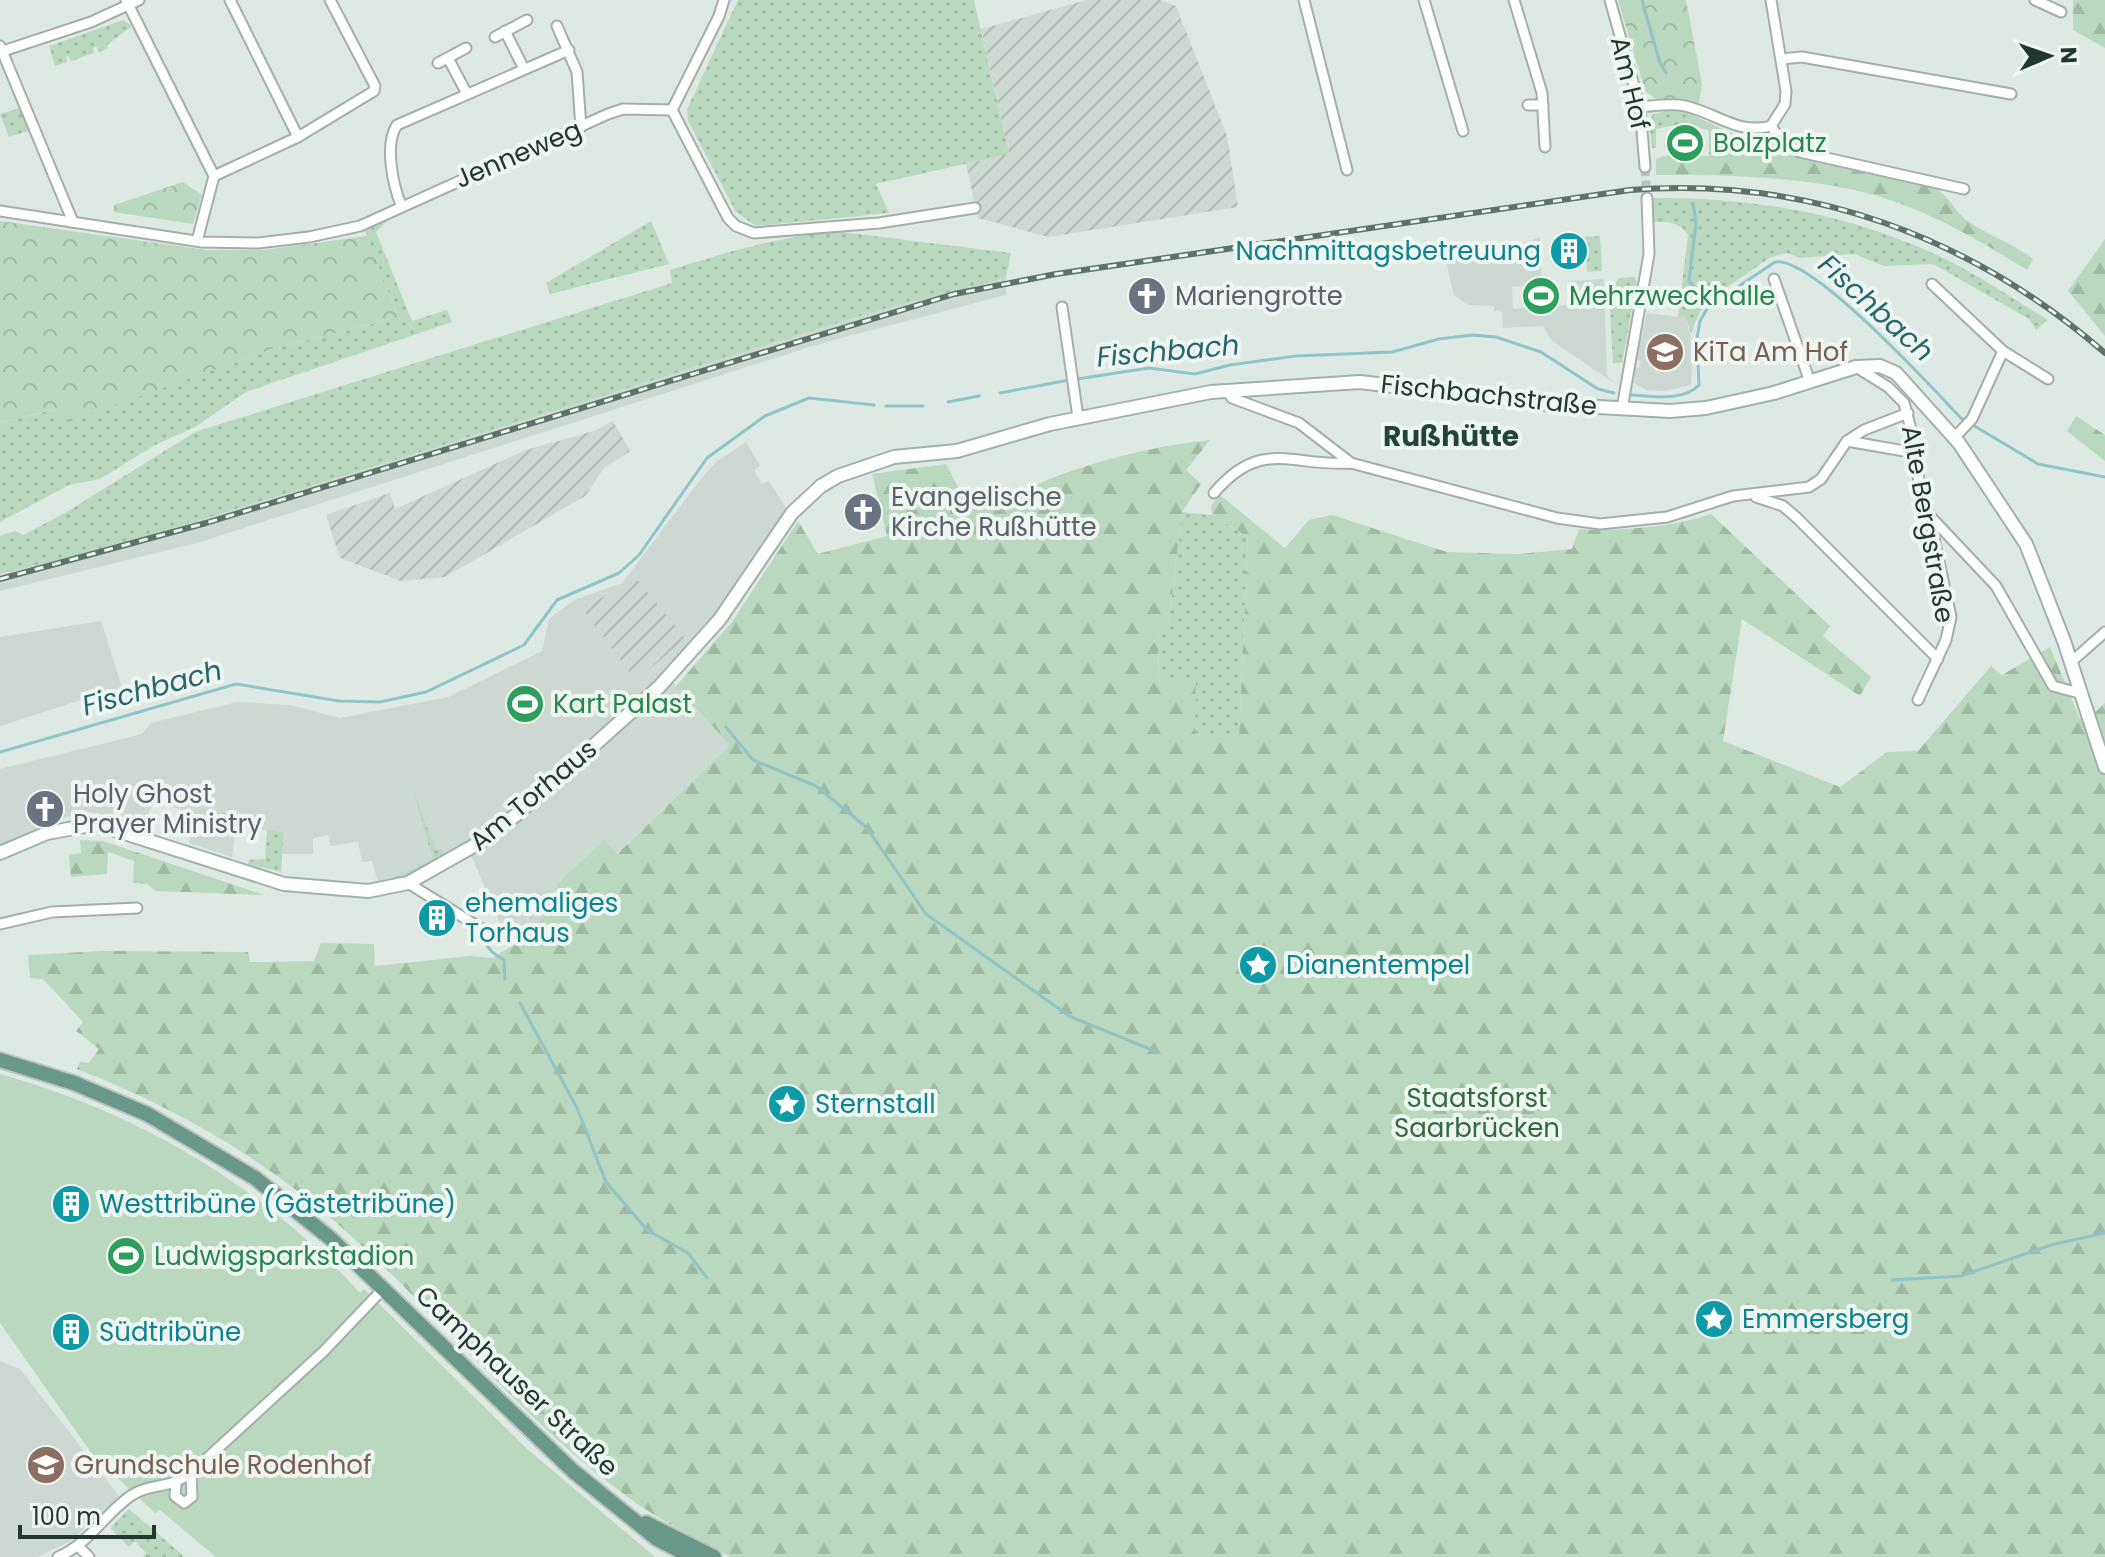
<svg xmlns="http://www.w3.org/2000/svg" width="2105" height="1557" font-family="Poppins,sans-serif">
<defs>
<pattern id="industrial-furrows" width="10" height="10" patternUnits="userSpaceOnUse" patternTransform="scale(2)"><rect width="10" height="10" fill="#ced8d2"/><path d="M-1 1l2-2M0 10L10 0M9 11l2-2" fill="none" stroke="#b1bab5"/></pattern>
<pattern id="grass-dots" width="8" height="8" patternUnits="userSpaceOnUse" patternTransform="scale(2)"><rect width="8" height="8" fill="#bad8bf"/><path d="M2 2h.1M6 6h.1" fill="none" stroke="#a0baa4" stroke-width="1.8" stroke-linecap="round"/></pattern>
<pattern id="forest-firs" width="22" height="20" patternUnits="userSpaceOnUse" patternTransform="scale(2)"><rect width="22" height="20" fill="#bad8bf"/><path d="M5 1l3.5 6h-7zM16 11l3.5 6h-7z" fill="#a0baa4"/></pattern>
<pattern id="park-crowns" width="20" height="18" patternUnits="userSpaceOnUse" patternTransform="scale(2)"><rect width="20" height="18" fill="#bad8bf"/><path d="M2 6a3 3 0 1 1 6 0M12 15a3 3 0 1 1 6 0" fill="none" stroke="#a0baa4"/></pattern>
</defs>
<rect width="100%" height="100%" fill="#dfe9e3"/>
<g fill="#ced8d2">
<polygon points="1540,237 1542,285 1512,287 1513,309 1569,305 1568,281 1604,279 1607,376 1617,385 1552,341 1543,326 1503,328 1502,311 1494,311 1494,306 1468,305 1454,295 1446,262 1502,241 1505,249"/>
<polygon points="1006,278 1006,295 819,344 197,543 0,591 0,574 113,547 883,309"/>
<polygon points="1647,313 1686,318 1693,346 1691,385 1665,391 1646,390 1631,381 1634,368 1640,367 1641,361 1636,359"/>
<polygon points="746,442 760,466 754,470 762,484 769,481 786,508 735,587 692,643 662,671 731,744 616,854 604,841 557,884 554,901 544,916 514,945 503,931 466,843 434,865 402,879 378,882 372,861 362,862 358,842 330,846 329,835 313,838 313,854 282,854 284,832 236,827 232,857 189,843 193,814 154,800 143,827 92,812 67,817 0,845 0,769 142,734 151,723 237,702 290,705 340,718 448,697 542,651 549,619 574,600 622,583 700,480 717,461"/>
<polygon points="101,621 122,687 0,726 0,637"/>
<polygon points="0,1361 20,1369 119,1496 71,1541 37,1557 0,1557"/>
</g>
<g fill="url(#industrial-furrows)">
<polygon points="1087,0 1160,0 1176,6 1227,136 1238,207 1048,237 978,218 966,164 1009,154 981,29"/>
<polygon points="613,421 630,451 604,468 585,496 445,577 401,581 340,558 326,515 390,493 395,509 526,450 594,431"/>
<polygon points="636,578 685,638 636,681 579,604 625,591"/>
</g>
<g fill="url(#grass-dots)">
<polygon points="738,0 974,0 1009,154 876,184 889,213 756,226 736,212 688,121 687,109"/>
<polygon points="123,20 132,26 107,45 108,48 99,52 97,47 93,48 94,53 71,61 69,56 66,57 67,62 55,66 49,46"/>
<polygon points="19,108 29,131 9,137 0,114"/>
<polygon points="1667,111 1687,112 1687,123 1656,129 1656,148 1652,148 1649,123 1653,114"/>
<path d="M1651 198C1749 197 1847 213 1937 255 1976 273 2012 298 2048 320L2036 330 2029 319 1933 264 1884 266 1854 254 1800 258 1787 253 1771 257 1704 303 1691 333 1686 318 1678 317 1688 235C1681 223 1667 221 1654 222Z"/>
<polygon points="390,218 376,232 412,321 447,310 452,322 246,392 195,427 155,445 100,479 69,485 0,522 0,423 55,409 68,421 272,349 398,317 365,231"/>
<polygon points="651,221 669,264 550,294 546,283"/>
<path d="M842 232 1011 253 1006 278 883 309 113 547 0 574V536L15 531 23 535 65 513 195 432 672 283 670 270C728 252 781 235 842 232Z"/>
<polygon points="1600,236 1602,271 1587,272 1585,237"/>
<polygon points="1634,277 1637,283 1622,363 1613,363 1609,291 1619,278"/>
<polygon points="1182,512 1212,515 1248,537 1239,737 1194,735 1196,682 1159,683 1158,630 1169,621"/>
<polygon points="413,790 436,850 440,848 445,854 401,878 393,878 433,860"/>
<polygon points="267,830 284,832 281,872 248,864 249,860 265,859"/>
<polygon points="129,1509 185,1557 143,1557 146,1553 135,1541 129,1547 110,1528"/>
</g>
<g fill="url(#forest-firs)">
<polygon points="2073,0 2105,0 2105,48 2073,30"/>
<path d="M1687 112 1735 135 1764 137 1798 158 1937 189C1951 199 1956 214 1972 224 1992 237 2014 244 2033 259L2027 270C1981 241 1927 210 1874 195 1805 176 1727 175 1656 175V159L1669 155 1709 156V131L1687 123Z"/>
<polygon points="2105,239 2105,336 2068,291"/>
<polygon points="2076,416 2105,435 2105,461 2067,431"/>
<path d="M1210 440 1186 470 1201 484 1182 512 1169 621 1158 630 1159 682 1196 681 1195 735 1239 736 1248 537 1212 515 1211 506 1220 495 1285 548 1309 520 1332 515 1447 552 1519 554 1572 549 1579 529C1620 532 1671 527 1711 514L1830 626 1823 636 1871 677 1860 696 1742 619 1723 741 1840 787 1887 752 1918 751 1991 666 2002 675 2050 647 2080 719 2092 715 2105 703V1557H731C700 1540 666 1524 636 1503 525 1425 442 1316 340 1226 262 1157 174 1107 77 1069L80 1062 89 1063 99 1049 76 1031 83 1022 43 979 30 978 28 955 102 951 248 952 250 962 314 961 321 943 374 944 375 966 470 956 492 958 514 945 544 916 554 901 557 884 604 840 617 854 730 745 676 686 732 622 798 521 818 554 887 536 872 474 946 464 964 499 1006 488 1013 495C1076 465 1141 448 1210 440Z"/>
<polygon points="80,840 103,841 264,895 156,891 147,884 133,883 134,861 108,852 107,874 71,877 69,855 81,853"/>
</g>
<g fill="url(#park-crowns)">
<polygon points="1618,0 1686,0 1702,84 1699,104 1656,99 1645,91"/>
<polygon points="183,182 202,195 193,224 113,212 114,205"/>
<polygon points="0,221 207,250 263,250 367,236 398,317 272,349 68,422 54,409 0,423"/>
</g>
<g fill="#bad8bf">
<polygon points="1671,129 1700,130 1699,151 1670,150"/>
<path d="M0 1074C137 1112 265 1187 360 1293L364 1289 526 1448 655 1557H216L160 1510 155 1513 92 1454 0 1323Z"/>
</g>
<g fill="none" stroke-linecap="round" stroke-linejoin="round">
<g stroke="#8dc5c8" stroke-width="3">
<polyline points="1642,0 1660,63 1666,73"/>
<polyline points="1693,203 1696,223 1689,281 1708,307"/>
<polyline points="1077,379 1149,368 1195,374 1230,365 1296,356 1392,352 1439,339 1472,335 1496,337 1541,352 1598,389 1614,393"/>
<polyline points="1000,393 1069,380"/>
<path d="M1631 395C1653 396 1683 402 1699 385L1697 338 1700 321 1708 307 1775 262C1811 255 1932 388 1961 418L2038 464 2105 477"/>
<polyline points="948,402 979,396"/>
<polyline points="886,406 923,406"/>
<polyline points="726,727 753,760 816,786 867,828 926,914 1069,1016 1157,1052"/>
<polyline points="0,752 236,684 339,701 380,702 426,692 524,645 557,600 619,573 639,555 707,458 765,416 809,398 874,405"/>
<polyline points="478,934 492,952 504,960 505,979"/>
<polyline points="520,1003 577,1108 606,1182 647,1230 688,1253 707,1278"/>
<polyline points="1892,1280 1961,1276 2051,1245 2105,1233"/>
</g>
<polyline stroke="#b9c5bf" stroke-width="9" stroke-dasharray="9 4.5" stroke-linecap="butt" points="1645,167 1647,198"/>
<defs>
<g id="street">
<polyline points="126,0 214,176"/>
<polyline points="230,0 298,137"/>
<polyline points="1304,0 1347,170"/>
<polyline points="1424,0 1463,131"/>
<polyline points="1514,0 1542,93 1545,147"/>
<polyline points="1610,0 1640,107 1645,167"/>
<polyline points="2035,0 2061,12"/>
<polyline points="557,26 577,72 581,127"/>
<polyline points="505,31 524,69"/>
<polyline points="495,37 527,20"/>
<polyline points="0,46 73,222"/>
<polyline points="0,52 91,22 139,0"/>
<polyline points="448,58 467,94"/>
<polyline points="1781,59 1802,57 2011,94"/>
<polyline points="438,63 466,48"/>
<polyline points="1528,105 1543,105"/>
<path d="M1640 107C1654 106 1671 103 1685 106 1717 113 1738 135 1771 126L1785 104 1786 91 1771 0"/>
<polyline points="672,110 728,218 736,226 754,233 879,223 975,208"/>
<polyline points="672,110 719,16 724,0"/>
<polyline points="1771,126 1783,143 1800,152 1964,189"/>
<polyline points="214,176 298,137 374,91 375,86 330,0"/>
<path d="M401 205C393 185 384 144 397 125L569 50"/>
<polyline points="0,211 202,242 258,243 309,237 360,226 608,114 623,109 672,110"/>
<polyline points="197,241 214,176"/>
<polyline points="1774,279 1810,382"/>
<polyline points="1932,284 2003,351 2048,379"/>
<polyline points="1062,307 1078,417"/>
<polyline points="1856,367 1888,387 1904,403 1916,448 1919,485 1929,515 1951,617 1946,640 1918,700"/>
<polyline points="1226,390 1232,398 1299,423 1351,463"/>
<polyline points="1622,409 1649,254 1647,198"/>
<polyline points="1954,438 1972,419 2003,351"/>
<polyline points="1847,441 1910,452"/>
<path d="M1214 493C1262 437 1291 467 1351 463L1557 518 1600 524 1667 517 1733 496 1809 487 1821 479 1847 441 1864 430 1908 413"/>
<polyline points="1756,497 1783,506 1797,518 1938,659"/>
<polyline points="1929,515 1996,586 2053,686 2079,693"/>
<polyline points="2070,663 2105,632"/>
<polyline points="408,883 498,939"/>
<polyline points="0,924 52,912 137,908"/>
<polyline points="176,1484 175,1496 184,1503 192,1497 191,1473"/>
<polyline points="78,1546 89,1557"/>
<path d="M58 1557C89 1544 105 1513 132 1495 150 1483 168 1490 191 1473L323 1352 383 1289"/>
</g>
<polyline id="secondary" points="0,853 47,833 96,824 284,884 368,891 408,883 477,844 516,815 659,687 720,619 792,513 821,486 838,476 894,457 957,451 1050,424 1211,392 1360,382 1544,404 1670,411 1706,408 1774,393 1856,367 1880,366 1896,373 1959,443 2026,544 2064,641 2105,767"/>
<g id="primary">
<polyline points="0,1060 74,1083 147,1114 255,1178 330,1238 573,1471 657,1539 692,1557"/>
<polyline points="646,1523 714,1557"/>
</g>
</defs>
<use href="#street" stroke="#a3b0a9" stroke-width="13"/>
<use href="#secondary" stroke="#a0b3aa" stroke-width="16"/>
<use href="#primary" stroke="#bdc3c1" stroke-width="18"/>
<use href="#street" stroke="#fff" stroke-width="9"/>
<use href="#secondary" stroke="#fff" stroke-width="12"/>
<use href="#primary" stroke="#689988" stroke-width="14"/>
<defs>
<path id="rail" d="M0 579 206 523 954 294 1056 274 1630 190C1808 176 1971 237 2105 353"/>
</defs>
<use href="#rail" stroke="#5c726a" stroke-width="6"/>
<use href="#rail" stroke="#eff6f2" stroke-width="3" stroke-dasharray="9" stroke-linecap="butt"/>
</g>
<defs>
<symbol id="stadium-disc" viewBox="-11 -11 22 22"><circle r="9.5" fill="#2e9e5b" stroke="#eff6f2"/><path d="M0-5a6.5 5 0 1 0 0 10a6.5 5 0 1 0 0-10ZM-3.5-1.8h7v3.6h-7Z" fill="#fff"/></symbol>
<symbol id="building-disc" viewBox="-11 -11 22 22"><circle r="9.5" fill="#0f9aa8" stroke="#eff6f2"/><path d="M-4-6H4V6H1V3H-1V6H-4ZM-2.5-4.3h1.7v1.8h-1.7ZM.8-4.3h1.7v1.8H.8ZM-2.5-1h1.7V.8h-1.7ZM.8-1h1.7V.8H.8Z" fill="#fff"/></symbol>
<symbol id="church-disc" viewBox="-11 -11 22 22"><circle r="9.5" fill="#6b7280" stroke="#eff6f2"/><path d="M-1.2-6h2.4v3.5h3.3v2.4h-3.3V6h-2.4V-.1h-3.3v-2.4h3.3Z" fill="#fff"/></symbol>
<symbol id="school-disc" viewBox="-11 -11 22 22"><circle r="9.5" fill="#8d6e63" stroke="#eff6f2"/><path d="M0-5L7-2L0 1L-7-2ZM-4 1L0 2.5L4 1V4Q0 6-4 4Z" fill="#fff"/></symbol>
<symbol id="sight-disc" viewBox="-11 -11 22 22"><circle r="9.5" fill="#0f9aa8" stroke="#eff6f2"/><path d="M0-6L1.8-2.2L6-1.7L2.9 1.2L3.7 5.4L0 3.3L-3.7 5.4L-2.9 1.2L-6-1.7L-1.8-2.2Z" fill="#fff"/></symbol>
</defs>
<g fill-rule="evenodd">
<use href="#stadium-disc" x="1663" y="121" width="44" height="44"/>
<use href="#building-disc" x="1547" y="229" width="44" height="44"/>
<use href="#church-disc" x="1125" y="274" width="44" height="44"/>
<use href="#stadium-disc" x="1519" y="274" width="44" height="44"/>
<use href="#school-disc" x="1643" y="330" width="44" height="44"/>
<use href="#church-disc" x="841" y="490" width="44" height="44"/>
<use href="#stadium-disc" x="503" y="682" width="44" height="44"/>
<use href="#church-disc" x="23" y="787" width="44" height="44"/>
<use href="#building-disc" x="415" y="896" width="44" height="44"/>
<use href="#sight-disc" x="1236" y="943" width="44" height="44"/>
<use href="#sight-disc" x="765" y="1082" width="44" height="44"/>
<use href="#building-disc" x="49" y="1182" width="44" height="44"/>
<use href="#stadium-disc" x="104" y="1234" width="44" height="44"/>
<use href="#sight-disc" x="1692" y="1297" width="44" height="44"/>
<use href="#building-disc" x="49" y="1310" width="44" height="44"/>
<use href="#school-disc" x="24" y="1443" width="44" height="44"/>
</g>
<g text-anchor="middle" dominant-baseline="central" stroke-width="8" stroke-linejoin="round" paint-order="stroke">
<g font-size="26" fill="#22372f" stroke="#eff6f2">
<text transform="translate(1630 83) rotate(77)">Am Hof</text>
<text transform="translate(518 154) rotate(-23)">Jenneweg</text>
<text transform="translate(1489 395) rotate(6)">Fischbachstraße</text>
<text transform="translate(1928 524) rotate(80)">Alte Bergstraße</text>
<text transform="translate(533 795) rotate(-40)">Am Torhaus</text>
<text transform="translate(517 1381) rotate(43)">Camphauser Straße</text>
</g>
<g font-size="26" fill="#27864d" stroke="#eff6f2" text-anchor="start">
<text x="1713" y="143">Bolzplatz</text>
<text x="1569" y="296">Mehrzweckhalle</text>
<text x="553" y="704">Kart Palast</text>
<text x="154" y="1256">Ludwigsparkstadion</text>
</g>
<g font-size="26" fill="#0d838f" stroke="#eff6f2" text-anchor="start">
<text x="1541" y="251" text-anchor="end">Nachmittagsbetreuung</text>
<text x="465" y="903">ehemaliges<tspan x="465" dy="30">Torhaus</tspan></text>
<text x="1286" y="965">Dianentempel</text>
<text x="815" y="1104">Sternstall</text>
<text x="99" y="1204">Westtribüne (Gästetribüne)</text>
<text x="1742" y="1319">Emmersberg</text>
<text x="99" y="1332">Südtribüne</text>
</g>
<g font-size="26" fill="#5b616d" stroke="#eff6f2" text-anchor="start">
<text x="1175" y="296">Mariengrotte</text>
<text x="891" y="497">Evangelische<tspan x="891" dy="30">Kirche Rußhütte</tspan></text>
<text x="73" y="794">Holy Ghost<tspan x="73" dy="30">Prayer Ministry</tspan></text>
</g>
<g font-size="26" fill="#785e54" stroke="#eff6f2" text-anchor="start">
<text x="1693" y="352">KiTa Am Hof</text>
<text x="74" y="1465">Grundschule Rodenhof</text>
</g>
<g font-size="26" fill="#316941" stroke="#eff6f2">
<text x="1477" y="1098">Staatsforst<tspan x="1477" dy="30">Saarbrücken</tspan></text>
</g>
<g font-size="28" font-style="italic" fill="#23666b" stroke="#eff6f2">
<text transform="translate(1876 308) rotate(42)">Fischbach</text>
<text transform="translate(1168 351) rotate(-5)">Fischbach</text>
<text transform="translate(152 688) rotate(-15)">Fischbach</text>
</g>
<g font-size="28" font-weight="bold" fill="#214639" stroke="#eff6f2">
<text x="1451" y="436">Rußhütte</text>
</g>
</g>
<g transform="translate(2049 56) rotate(88)" stroke="#eff6f2" stroke-width="6" paint-order="stroke">
<path d="M0-6L14 30L0 20L-14 30Z" fill="#22372f"/>
<text y="-12" font-size="22" font-weight="bold" text-anchor="middle" fill="#22372f">N</text>
</g>
<path d="M20 1525v12h134v-12" fill="none" stroke="#22372f" stroke-width="4"/>
<text x="32" y="1525" font-size="24" fill="#22372f" stroke="#eff6f2" stroke-width="6" paint-order="stroke">100 m</text>
</svg>
